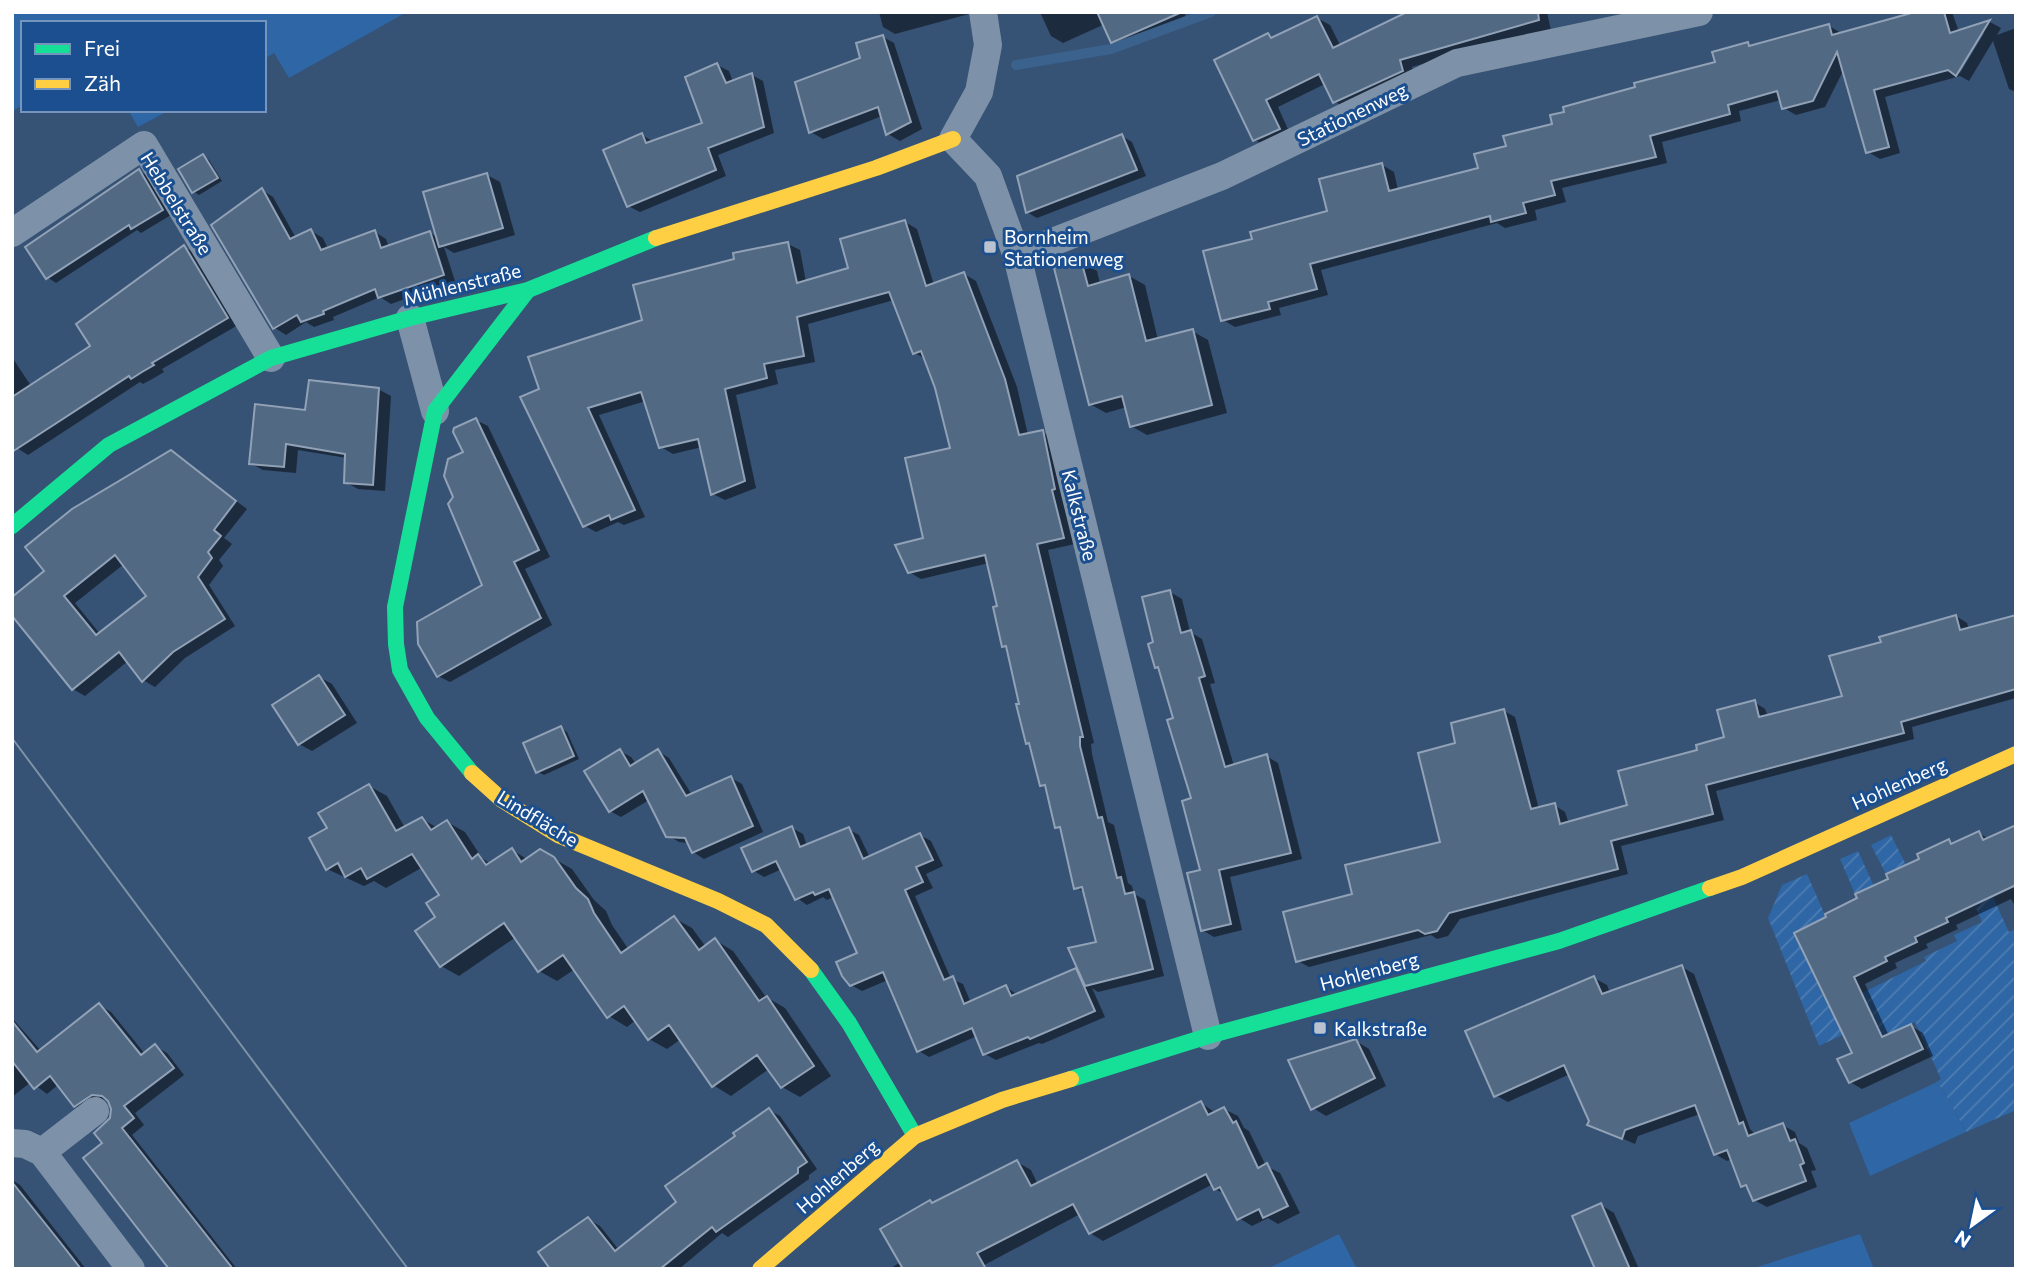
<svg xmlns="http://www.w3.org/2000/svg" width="2028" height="1281" font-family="Commissioner,sans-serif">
<defs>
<pattern id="garden-furrows" width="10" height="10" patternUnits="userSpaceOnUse" patternTransform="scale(1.75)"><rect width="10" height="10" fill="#2f66a5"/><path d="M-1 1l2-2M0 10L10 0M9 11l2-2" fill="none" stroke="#4e7db2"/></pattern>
</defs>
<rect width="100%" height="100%" fill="#365274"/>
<g fill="#2f66a5">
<polygon points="12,12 407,12 289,78 274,53 264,59 264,23 23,23 23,105 12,111"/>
<polygon points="128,110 170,110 138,127"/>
<polygon points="1935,1083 1942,1088 1966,1132 1870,1176 1849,1123"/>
<polygon points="1339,1234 1357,1269 1267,1269"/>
<polygon points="1860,1234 1874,1269 1751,1269"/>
</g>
<g fill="url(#garden-furrows)">
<polygon points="1891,835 1906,865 1886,874 1871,845"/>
<polygon points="1858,851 1874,886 1855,894 1840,859"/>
<polygon points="1978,865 2009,932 2016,929 2016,1110 1966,1132 1942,1088 1935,1083 1941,1079 1915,1022 1882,1037 1874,1020 1819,1046 1768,918 1782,885 1807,874 1828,922 1810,925 1794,933 1823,996 1856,982 1862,993 1926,961 1924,957 1957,941 1954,935 1982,922 1976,908 1980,905 1964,871"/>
</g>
<g fill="#0007" fill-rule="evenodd">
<polygon points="879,12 968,12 969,14 895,34 883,27"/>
<polygon points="1040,12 1184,12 1187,20 1124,48 1112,42 1105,24 1063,43 1051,36"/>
<polygon points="1411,12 1547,12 1552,35 1510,38 1412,67 1415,78 1347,109 1334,101 1325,84 1278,107 1291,136 1267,147 1255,140 1268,35 1274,39 1317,18 1330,25 1341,47"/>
<path d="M1921 12H1952L1959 32 1990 22 2001 28 1997 35 2016 28V92L2009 89 1993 41 1969 81 1960 76 1885 97 1900 153 1880 159 1868 152 1844 69 1825 107 1796 115 1784 108 1781 100 1739 111 1741 121 1662 142 1667 163 1562 188 1566 202 1535 210 1537 220 1505 228 1497 223 1321 270 1328 295 1279 308 1281 315 1235 327 1223 320 1254 240 1330 213 1382 165 1394 172 1398 190 1480 170 1508 148 1554 125 1717 63 1748 44 1753 47 1829 26 1841 33ZM1980 33H1984L1960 73 1957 71Z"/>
<polygon points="883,37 894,43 922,129 900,141 888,134 882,116 823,139 811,132 862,59"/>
<polygon points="717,65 729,71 733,82 752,75 763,81 774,133 718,155 726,176 640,212 628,206 642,135 654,142 704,124"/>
<polygon points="1122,136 1132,142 1146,176 1037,218 1027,212"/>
<polygon points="203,156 209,160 222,181 199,195 193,191"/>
<polygon points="139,171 148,176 171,215 141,233 137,230 56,283 47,277"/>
<polygon points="487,175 500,182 515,235 454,253 444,247 455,281 391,304 380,297 333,317 334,320 314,327 306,322 286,335 275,328 262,190 273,197 296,238 311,231 323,238 328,249 375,232 386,239 389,247 430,233 439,238"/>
<polygon points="905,222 917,229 934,285 964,274 976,281 1017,387 1028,435 1042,432 1054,439 1075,544 1048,550 1094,743 1091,744 1092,754 1108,822 1114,825 1128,883 1132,886 1134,894 1145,900 1164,976 1098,992 1092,988 1105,1017 1042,1044 1039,1043 996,1060 985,1054 977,1036 929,1057 919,1051 888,980 862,991 851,985 860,954 833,897 827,900 823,897 807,905 797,898 782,869 764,877 754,871 792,828 803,834 807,846 848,829 859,835 870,858 920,835 931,841 943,866 926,874 933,888 915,896 951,979 963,984 971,1003 1006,987 1018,995 1076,970 1081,973 1098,943 1085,893 1076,887 1063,830 1057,826 1047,788 1041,785 1032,746 1027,743 1008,648 1004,646 999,607 989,563 921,579 909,572 925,540 952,449 937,388 927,360 915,353 894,300 808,324 815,362 775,370 778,384 736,395 756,488 725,500 713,494 702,447 673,454 661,447 646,401 599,415 645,517 624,525 618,522 596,532 585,526 541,390 736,260 788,244 800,250 806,282 850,269"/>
<polygon points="184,247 195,253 238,325 162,369 164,372 154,378 143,384 140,382 28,455 17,448 12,415 12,357 31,386 93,346"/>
<polygon points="1081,262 1097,271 1100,284 1129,276 1145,285 1158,340 1192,331 1208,340 1227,413 1147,435 1131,426 1127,407 1106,413 1090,404"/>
<polygon points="378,389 391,396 385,491 358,489 345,482 347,458 298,450 296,473 263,470 250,463"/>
<polygon points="476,420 488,426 550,557 525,569 552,625 450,682 438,676 485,586 455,497 465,453"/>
<path d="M171 452 247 509 224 538 232 544 219 560 223 566 209 585 235 626 185 658 155 687 143 680 128 661 85 696 73 689 46 572ZM124 564 149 596 100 634 75 603Z"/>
<polygon points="1170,592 1182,599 1190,632 1202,639 1215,683 1210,684 1234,766 1266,756 1278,763 1302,859 1230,877 1242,930 1214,937 1202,930 1202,871 1193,800 1176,719 1160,669 1156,667 1155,643"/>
<polygon points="1956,616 1967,623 1969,630 2016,617 2016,698 1912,727 1914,739 1716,791 1724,820 1621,846 1628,874 1460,919 1448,936 1437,939 1431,935 1309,967 1298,961 1354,895 1442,844 1458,744 1504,711 1515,717 1539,809 1554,805 1565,812 1569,824 1629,806 1700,751 1726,738 1754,702 1765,709 1768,717 1844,697 1883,644"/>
<polygon points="319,677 332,684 357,723 312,751 299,744"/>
<polygon points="561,728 567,732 579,759 544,775 538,772"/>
<polygon points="620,751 631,757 636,764 658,751 669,758 692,795 731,778 742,784 763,832 704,859 693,852 689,843 679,842 667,835 649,800 621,817 610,811"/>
<polygon points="369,786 387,796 405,828 422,819 438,828 447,822 465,832 482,858 491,864 512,850 527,859 540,851 572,869 594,900 606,911 612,925 629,950 674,918 692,928 706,947 715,940 733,951 766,997 785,1008 831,1076 800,1097 782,1087 769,1069 731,1096 713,1085 681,1039 667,1049 649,1039 636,1020 627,1027 609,1016 575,969 557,981 539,971 516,937 459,976 441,966 441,896 423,867 386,888 374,881 364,886 327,869 329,829"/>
<polygon points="2016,827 2016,907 2011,899 1956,925 1958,929 1926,944 1928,948 1895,963 1897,968 1865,984 1889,1036 1911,1026 1923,1033 1933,1056 1862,1089 1850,1082 1854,1054 1796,934 1860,899 1949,841 1954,844 1979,833 1989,839"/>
<polygon points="1682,967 1694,974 1750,1129 1756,1135 1782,1125 1795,1132 1799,1143 1807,1148 1816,1170 1811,1171 1817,1187 1767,1207 1754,1200 1750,1190 1743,1186 1732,1159 1727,1161 1715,1154 1700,1114 1638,1136 1635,1144 1589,1124 1591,1121 1570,1074 1508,1102 1495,1095 1594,978 1607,985 1610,993"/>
<polygon points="99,1005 111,1012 145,1054 155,1046 167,1053 184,1075 135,1113 144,1125 132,1135 237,1269 171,1269 105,1144 112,1117 110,1101 105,1100 86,1112 75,1105 58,1085 47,1094 31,1082 12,1097 12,1018 41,1051"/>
<polygon points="1356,1041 1369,1049 1386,1086 1326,1116 1313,1108"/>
<polygon points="1201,1103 1216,1113 1224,1109 1238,1116 1244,1128 1249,1131 1266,1166 1280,1173 1300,1213 1278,1224 1268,1218 1252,1226 1239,1218 1227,1195 1215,1189 1213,1184 1103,1241 1090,1233 1080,1214 977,1269 889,1269 901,1262 930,1202 934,1204 1017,1162 1031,1170 1038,1185"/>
<polygon points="769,1110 780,1116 817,1169 809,1175 809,1179 728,1237 722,1233 679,1269 552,1269 588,1219 600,1226 619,1250 679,1202 737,1136"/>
<polygon points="12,1180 20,1185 86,1269 16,1269 12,1264"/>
<polygon points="1601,1205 1614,1213 1639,1269 1597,1269"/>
</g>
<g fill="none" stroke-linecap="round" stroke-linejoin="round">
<polyline stroke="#3b618d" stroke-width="10" points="1016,65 1111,49 1211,12"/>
</g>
<g fill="#526984" stroke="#92a2b6" stroke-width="2" fill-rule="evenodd">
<polygon points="1097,12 1182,12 1111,43"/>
<polygon points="1407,12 1538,12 1539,20 1400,60 1403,71 1333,103 1319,74 1266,100 1280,129 1253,141 1214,60 1268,33 1271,38 1317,16 1333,48"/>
<polygon points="1915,12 1944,12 1950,33 1990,20 1956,76 1948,70 1874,90 1889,147 1866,153 1837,52 1813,101 1782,109 1777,91 1728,105 1730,114 1650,136 1656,157 1551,181 1555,195 1523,203 1526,213 1491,222 1490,216 1310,264 1317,289 1268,302 1270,309 1221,321 1203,251 1252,239 1250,232 1327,211 1319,179 1382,163 1389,191 1478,168 1474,154 1506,146 1503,136 1552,124 1550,115 1564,112 1563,107 1635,87 1634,83 1715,62 1712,52 1748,42 1749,46 1829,24 1832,35"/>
<polygon points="883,35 911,122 886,135 878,107 809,133 795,82 860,58 856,43"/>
<polygon points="717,63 726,83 752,73 764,127 708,148 716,170 627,207 603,150 642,133 646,143 702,123 685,77"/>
<polygon points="1122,134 1137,170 1026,213 1017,176"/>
<polygon points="203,154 218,178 192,193 178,169"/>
<polygon points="139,169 163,210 131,229 129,225 46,279 25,247"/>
<polygon points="487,173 503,228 439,247 423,192"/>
<polygon points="262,188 290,239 311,229 321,250 375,230 381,248 430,231 444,275 378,298 375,289 323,311 324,314 301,322 297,315 273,329 211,225"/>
<polygon points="905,220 926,286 964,272 1005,379 1019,435 1043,430 1055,489 1052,490 1064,538 1037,544 1083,737 1080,737 1080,746 1098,818 1102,817 1117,878 1121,877 1125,894 1134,892 1153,969 1085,986 1068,948 1096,942 1082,887 1074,889 1060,827 1055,828 1045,785 1040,786 1029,743 1026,744 1016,704 1019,704 1006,646 1002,647 993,607 997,606 985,555 908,573 895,545 923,538 905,458 950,448 935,388 921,351 913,354 889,292 797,317 804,356 764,364 767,378 725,389 745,481 711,495 698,439 659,448 641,392 588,408 635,510 611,520 609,515 583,527 520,397 539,389 528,357 642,320 633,285 734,259 733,253 788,242 797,283 848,268 840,239"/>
<polygon points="184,245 228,318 152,363 154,365 142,372 131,379 129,376 12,452 12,397 90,346 76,324"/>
<polygon points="1081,260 1088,286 1129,274 1146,341 1193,329 1212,405 1130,427 1122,396 1089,405 1054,268"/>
<polygon points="309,380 379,388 373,485 344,483 345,454 286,444 284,467 249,464 255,404 305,410"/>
<polygon points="476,418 539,550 514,562 541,618 437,677 418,644 417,622 482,585 448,504 453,497 444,476 448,459 463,452 453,432 454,428"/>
<path d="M171 450 236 501 214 530 221 536 208 552 212 558 198 577 225 619 173 652 142 682 119 652 72 690 12 616V597L44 571 25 547 72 509ZM115 555 146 596 96 635 64 596Z"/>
<polygon points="1170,590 1181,633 1191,630 1205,676 1199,678 1225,767 1267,754 1291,853 1219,870 1231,924 1201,931 1187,873 1200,870 1182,801 1191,798 1167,720 1173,718 1158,667 1155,668 1148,644 1153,642 1142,597"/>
<polygon points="1956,615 1960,630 2016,615 2016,689 1901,722 1904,733 1706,785 1713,814 1611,841 1618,869 1449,913 1437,931 1425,934 1418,930 1296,962 1283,912 1352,894 1345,865 1440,842 1418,753 1455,743 1451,723 1504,709 1531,809 1555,803 1560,824 1627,805 1618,771 1697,750 1696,745 1724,737 1717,710 1755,700 1759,717 1842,696 1829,656 1881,642 1879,637"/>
<polygon points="319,675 345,715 298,745 272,705"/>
<polygon points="561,726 574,756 536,773 523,743"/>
<polygon points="620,749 630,766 658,749 686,796 731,776 753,826 692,853 685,838 666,837 643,791 609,812 584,771"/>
<polygon points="369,784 396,831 422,817 431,830 447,820 472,859 478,854 486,865 512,848 521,862 540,849 554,857 576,888 588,899 594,913 621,953 674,916 699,950 715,938 759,1001 767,996 814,1066 781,1088 757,1055 712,1087 669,1025 648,1040 624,1006 607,1018 563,955 538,972 504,923 440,967 415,931 435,917 426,903 439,895 412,854 367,879 361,868 345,877 338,863 326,870 309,838 327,828 318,813"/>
<polygon points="2016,825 2016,885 1946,918 1948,922 1915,937 1917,942 1885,957 1887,961 1854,977 1882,1037 1911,1024 1923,1049 1849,1083 1837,1059 1852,1053 1794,933 1826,917 1825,914 1857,898 1855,894 1888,879 1886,874 1919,859 1917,854 1949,839 1951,844 1979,831 1983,840"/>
<polygon points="792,826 800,847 849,827 863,859 920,833 933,860 916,867 923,882 905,890 944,980 953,976 964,1004 1006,985 1011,996 1076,968 1095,1011 1030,1039 1028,1037 983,1055 972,1028 917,1052 883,972 850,986 842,976 836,962 857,953 829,889 815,895 813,892 795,900 776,861 752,872 741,848"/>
<polygon points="1682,965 1739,1124 1743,1122 1748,1136 1783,1123 1790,1141 1795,1139 1804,1163 1800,1165 1806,1181 1753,1201 1746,1185 1741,1187 1727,1150 1714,1155 1695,1105 1625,1130 1622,1139 1587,1125 1589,1121 1564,1065 1494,1097 1465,1031 1594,976 1602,994"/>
<polygon points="99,1003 141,1055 155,1044 174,1068 124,1106 134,1118 122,1128 233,1269 169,1269 83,1158 102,1143 94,1133 110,1118 111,1109 108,1101 102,1096 92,1095 74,1107 50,1076 34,1089 12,1061 12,1021 37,1052"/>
<polygon points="1356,1039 1375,1078 1311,1110 1288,1060"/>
<polygon points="1201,1101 1208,1115 1224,1107 1233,1123 1236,1121 1258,1168 1267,1163 1288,1206 1263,1218 1259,1209 1237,1220 1220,1187 1214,1190 1206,1174 1089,1234 1073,1204 977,1253 986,1269 903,1269 880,1229 930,1200 932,1203 1017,1160 1031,1186"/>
<polygon points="769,1108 807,1162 798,1168 798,1173 716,1232 712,1227 660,1269 550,1269 538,1252 588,1217 615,1251 676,1202 665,1186 735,1136 733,1133"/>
<polygon points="12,1182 60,1242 81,1269 12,1269"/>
<polygon points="1601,1203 1630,1269 1595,1269 1572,1216"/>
</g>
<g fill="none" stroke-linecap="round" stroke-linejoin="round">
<g stroke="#7d92a8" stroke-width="28">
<polyline points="983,12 988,45 979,92 953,139 988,176 1017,256 1208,1036"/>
<polyline points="12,233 144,145 271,358"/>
<polyline points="1017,256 1222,176 1457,63 1699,12"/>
<polyline points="410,318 435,411"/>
<polyline points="12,1143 25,1144 42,1152 131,1269"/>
<polyline points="42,1152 95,1111"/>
</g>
<g stroke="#16e098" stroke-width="16">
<polyline points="12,526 109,445 271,358 410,318 528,290 656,238"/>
<polyline points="472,773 427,718 400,670 396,644 395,607 435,411 528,290"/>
<polyline points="811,970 849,1023 915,1136"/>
<polyline points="1071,1079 1208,1036 1559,941 1710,888"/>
</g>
<g stroke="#ffcf43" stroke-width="16">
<polyline points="656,238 876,168 953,139"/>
<polyline points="472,773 502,800 558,835 718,901 766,925 811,970"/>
<polyline points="1710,888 1742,877 2016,754"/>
<polyline points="760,1269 915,1136 1002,1100 1071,1079"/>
</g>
<polyline stroke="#7e92a7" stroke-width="2" points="12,738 408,1269"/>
</g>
<g fill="#b9c2ce" stroke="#1b4f8f" stroke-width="2.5">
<rect x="983" y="240" width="14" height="14" rx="3.5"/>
<rect x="1313" y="1021" width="14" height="14" rx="3.5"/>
</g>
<g text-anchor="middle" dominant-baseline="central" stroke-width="6" stroke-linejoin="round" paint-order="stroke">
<g font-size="19" fill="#fff" stroke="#1b4f8f">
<text transform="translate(1352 114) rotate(-26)">Stationenweg</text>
<text transform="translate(177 203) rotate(58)">Hebbelstraße</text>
<text transform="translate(462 284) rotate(-14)">Mühlenstraße</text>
<text transform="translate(1080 515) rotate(76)">Kalkstraße</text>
<text transform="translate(1899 783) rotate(-24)">Hohlenberg</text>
<text transform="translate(538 818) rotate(31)">Lindfläche</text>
<text transform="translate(1369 971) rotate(-15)">Hohlenberg</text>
<text transform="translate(837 1176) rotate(-41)">Hohlenberg</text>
</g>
<g font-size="19" fill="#fff" stroke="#1b4f8f" text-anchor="start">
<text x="1004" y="236">Bornheim<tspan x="1004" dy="22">Stationenweg</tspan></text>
<text x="1334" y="1028">Kalkstraße</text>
</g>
</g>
<rect width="2028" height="1281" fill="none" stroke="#ffffff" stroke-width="28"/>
<rect x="21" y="21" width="245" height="91" fill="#1b4f8f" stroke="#7695bc" stroke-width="2"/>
<rect x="35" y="44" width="35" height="10" fill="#16e098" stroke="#7695bc" stroke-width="2"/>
<text x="84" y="56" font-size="21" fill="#ffffff">Frei</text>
<rect x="35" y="79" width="35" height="10" fill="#ffcf43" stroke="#7695bc" stroke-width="2"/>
<text x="84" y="91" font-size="21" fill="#ffffff">Zäh</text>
<g transform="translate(1972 1225) rotate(213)" stroke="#1b4f8f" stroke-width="5" paint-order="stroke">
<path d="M0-5L12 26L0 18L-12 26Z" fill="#ffffff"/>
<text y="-10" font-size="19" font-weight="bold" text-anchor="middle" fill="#ffffff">N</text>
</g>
</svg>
